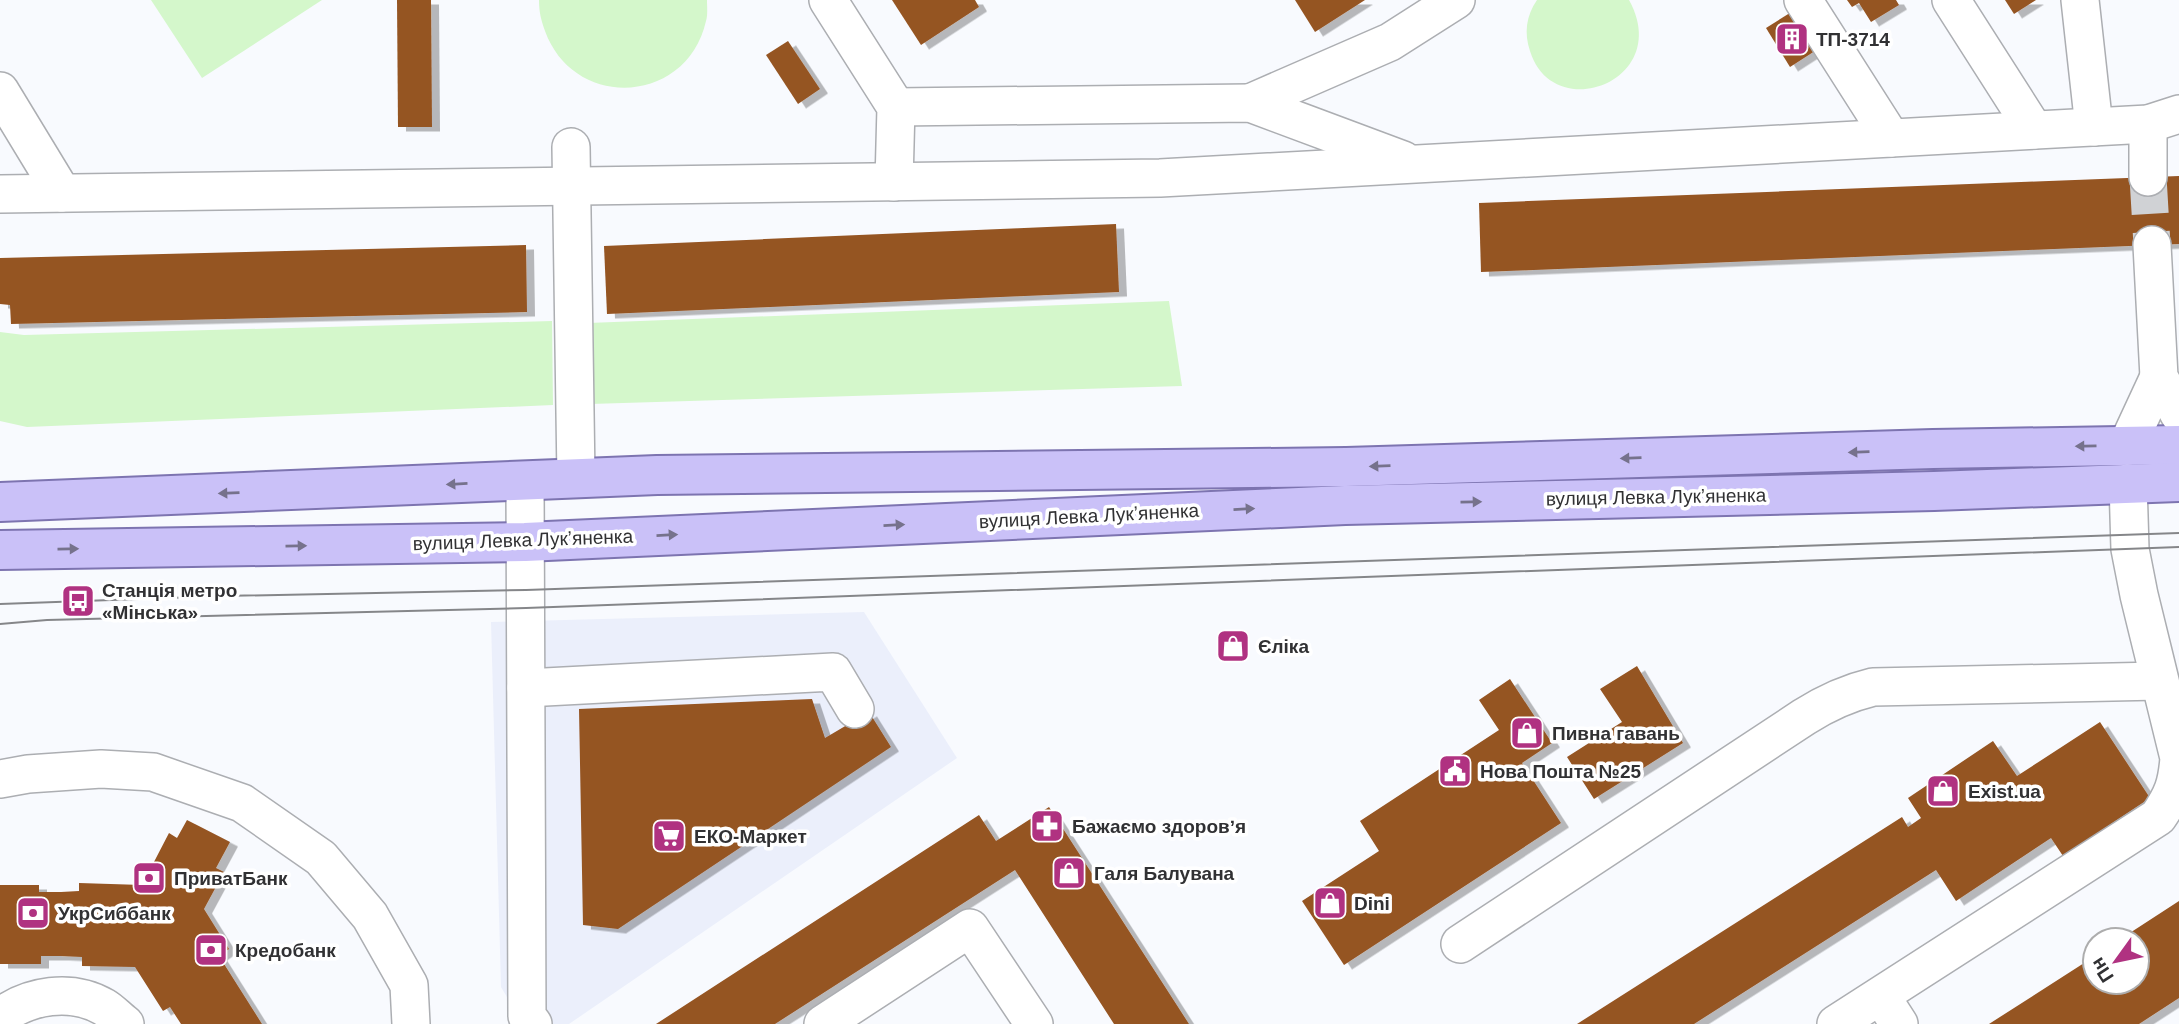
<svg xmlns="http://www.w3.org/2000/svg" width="2179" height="1024" font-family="Arial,sans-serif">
<defs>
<filter id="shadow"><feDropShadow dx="8" dy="4.5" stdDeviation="0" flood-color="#0004"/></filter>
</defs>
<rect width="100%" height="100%" fill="#f8fafe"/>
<polygon fill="#ebeffb" points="864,612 957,758 569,1024 523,1024 501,987 491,622"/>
<g fill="#d4f7cb">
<polygon points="151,0 322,0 202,78"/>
<path d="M539 0H707C707 7 708 15 706 21 687 105 574 111 545 31 541 20 539 12 539 0Z"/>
<path d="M1537 0H1629C1674 81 1553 126 1530 51 1524 33 1526 16 1537 0Z"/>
<polygon points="1169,301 1182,386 590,404 588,323"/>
<polygon points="552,321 553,405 27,427 0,421 0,332 24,335"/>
</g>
<g fill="#955422" filter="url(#shadow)">
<polygon points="397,0 431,0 432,127 398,127"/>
<polygon points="892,0 975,0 979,7 921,45"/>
<polygon points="1295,0 1365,0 1315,32"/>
<polygon points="1847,0 1896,0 1899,5 1871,22 1859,3 1852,7"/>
<polygon points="2005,0 2036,0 2014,14"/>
<polygon points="1793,11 1818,49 1790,67 1766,28"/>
<polygon points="788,41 820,89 798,104 766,55"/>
<polygon points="2179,176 2179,244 1481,272 1479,203"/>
<polygon points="1116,224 1119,292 607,314 604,246"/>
<polygon points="526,245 527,312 11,324 10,305 0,304 0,258"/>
<polygon points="1637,666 1683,743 1594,799 1567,757 1622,722 1600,689"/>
<polygon points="1510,679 1552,743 1522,763 1561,823 1344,965 1302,901 1379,851 1360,821 1499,730 1479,700"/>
<polygon points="812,699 825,738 869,712 891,747 618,929 583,925 579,709"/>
<polygon points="2100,722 2150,798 2063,856 2051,838 1956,901 1936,870 1694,1024 1577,1024 1902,817 1908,827 1921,818 1908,798 1993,741 2017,776"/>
<polygon points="1049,807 1189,1024 1114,1024 1015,870 775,1024 656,1024 979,815 996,841"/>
<polygon points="187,820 230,842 216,868 224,872 204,909 229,949 219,956 262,1024 181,1024 170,1007 163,1011 135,967 82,966 82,957 61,956 41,956 41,964 0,964 0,885 39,885 39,892 61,892 79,891 79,883 142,885 169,833 177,838"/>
<polygon points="2179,901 2179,998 2139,1024 1989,1024 2095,956 2095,982 2137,982 2137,940 2119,940"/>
</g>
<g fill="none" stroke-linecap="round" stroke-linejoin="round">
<polyline stroke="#d0d2d5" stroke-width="37" stroke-dasharray="37 18" stroke-linecap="butt" points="2148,177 2152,245"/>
<defs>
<g id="minor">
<polyline points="828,0 896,107 894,182"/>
<polyline points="1803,0 1891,138"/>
<polyline points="1951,0 2034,130"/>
<polyline points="2080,0 2094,127"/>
<polyline points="0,91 62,193"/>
<polyline points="1250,103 1390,42 1456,0"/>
<polyline points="896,107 1250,103 1403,160"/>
<polyline points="2148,124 2148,177"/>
<polyline points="571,147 576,478"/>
<polyline points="0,194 1160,178 2148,124 2179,114"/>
<polyline points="2152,245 2159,377 2179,414"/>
<polyline points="2127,446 2159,377"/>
<polyline points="525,481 527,1016 533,1024"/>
<polyline points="526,688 833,672 855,709"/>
<polyline points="0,779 28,774 101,769 153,772 242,803 321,858 370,916 409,985 411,1024"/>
<path d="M1460 944 1804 717C1826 703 1848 693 1873 687L2159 681"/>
<polyline points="1881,996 1899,1024"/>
<path d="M0 1017C29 995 71 988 104 1007 111 1011 118 1019 125 1024"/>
<polyline points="823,1024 970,928 1034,1024"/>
<path d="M1836 1024 2158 817C2173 795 2177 784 2179 758L2139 595 2130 549 2128 483"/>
</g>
<g id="major">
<polyline points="0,502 657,475 1346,467 1933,449 2179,445"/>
<polyline points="0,550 525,542 1345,505 1934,491 2179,482"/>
</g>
</defs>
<use href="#minor" stroke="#acaeb2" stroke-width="40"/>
<use href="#major" stroke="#7d74b0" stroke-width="42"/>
<use href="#minor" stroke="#fff" stroke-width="37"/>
<use href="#major" stroke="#cac1f8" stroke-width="38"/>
<g stroke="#858689" stroke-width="2">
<polyline points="0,604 223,596 526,590 2179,533"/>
<polyline points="0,624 47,620 526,608 2179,547"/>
</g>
</g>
<defs><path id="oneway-solid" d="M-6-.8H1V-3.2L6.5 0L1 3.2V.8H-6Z" transform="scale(1.75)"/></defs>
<g fill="#76728c">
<use href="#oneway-solid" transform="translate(2086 446) rotate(179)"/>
<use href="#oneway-solid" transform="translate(1859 452) rotate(178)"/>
<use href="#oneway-solid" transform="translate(1631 458) rotate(178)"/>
<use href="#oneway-solid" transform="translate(1380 466) rotate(178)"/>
<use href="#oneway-solid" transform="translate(457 484) rotate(177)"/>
<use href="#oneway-solid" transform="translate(229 493) rotate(178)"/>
<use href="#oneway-solid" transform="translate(1471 502) rotate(-1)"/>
<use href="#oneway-solid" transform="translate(1244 509) rotate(-3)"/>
<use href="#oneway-solid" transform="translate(894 525) rotate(-3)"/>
<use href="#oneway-solid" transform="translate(667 535) rotate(-3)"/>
<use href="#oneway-solid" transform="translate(296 546) rotate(-1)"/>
<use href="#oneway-solid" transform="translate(68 549) rotate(-1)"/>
</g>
<defs>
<symbol id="building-square" viewBox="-11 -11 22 22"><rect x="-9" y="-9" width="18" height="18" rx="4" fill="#b03281" stroke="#fff"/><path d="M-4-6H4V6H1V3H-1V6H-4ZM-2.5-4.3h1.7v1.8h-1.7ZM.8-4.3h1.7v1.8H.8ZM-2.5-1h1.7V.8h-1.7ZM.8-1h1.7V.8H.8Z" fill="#fff"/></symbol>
<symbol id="bus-square" viewBox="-11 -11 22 22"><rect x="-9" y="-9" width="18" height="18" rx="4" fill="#b03281" stroke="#fff"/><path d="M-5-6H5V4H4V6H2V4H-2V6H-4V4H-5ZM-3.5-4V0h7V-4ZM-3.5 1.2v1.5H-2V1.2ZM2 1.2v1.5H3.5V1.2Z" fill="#fff"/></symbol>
<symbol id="shop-square" viewBox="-11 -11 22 22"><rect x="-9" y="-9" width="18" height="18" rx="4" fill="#b03281" stroke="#fff"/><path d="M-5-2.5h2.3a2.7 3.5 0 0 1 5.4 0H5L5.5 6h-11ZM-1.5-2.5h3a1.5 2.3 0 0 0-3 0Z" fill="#fff"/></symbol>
<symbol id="civic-square" viewBox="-11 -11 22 22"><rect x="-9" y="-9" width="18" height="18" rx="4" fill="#b03281" stroke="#fff"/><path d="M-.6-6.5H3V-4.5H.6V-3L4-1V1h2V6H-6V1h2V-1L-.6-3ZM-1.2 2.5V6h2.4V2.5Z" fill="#fff"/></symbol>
<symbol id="pharmacy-square" viewBox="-11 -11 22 22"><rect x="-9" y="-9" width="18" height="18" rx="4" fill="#b03281" stroke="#fff"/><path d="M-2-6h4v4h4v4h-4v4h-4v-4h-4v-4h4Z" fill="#fff"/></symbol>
<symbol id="supermarket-square" viewBox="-11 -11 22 22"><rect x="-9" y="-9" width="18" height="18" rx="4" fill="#b03281" stroke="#fff"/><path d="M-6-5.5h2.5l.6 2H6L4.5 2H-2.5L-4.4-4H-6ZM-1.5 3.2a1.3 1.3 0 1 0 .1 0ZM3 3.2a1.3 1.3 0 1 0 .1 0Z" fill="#fff"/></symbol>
<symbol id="bank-square" viewBox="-11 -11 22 22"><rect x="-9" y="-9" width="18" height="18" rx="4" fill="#b03281" stroke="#fff"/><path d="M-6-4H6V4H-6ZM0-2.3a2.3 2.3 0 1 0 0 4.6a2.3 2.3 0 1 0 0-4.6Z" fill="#fff"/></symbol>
</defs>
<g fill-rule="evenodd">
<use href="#building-square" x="1773" y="20" width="38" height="38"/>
<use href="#bus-square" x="59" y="582" width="38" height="38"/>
<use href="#shop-square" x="1214" y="627" width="38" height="38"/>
<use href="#shop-square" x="1508" y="714" width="38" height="38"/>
<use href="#civic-square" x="1436" y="752" width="38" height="38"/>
<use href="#shop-square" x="1924" y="772" width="38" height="38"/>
<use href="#pharmacy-square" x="1028" y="807" width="38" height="38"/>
<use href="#supermarket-square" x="650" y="817" width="38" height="38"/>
<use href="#shop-square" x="1050" y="854" width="38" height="38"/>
<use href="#bank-square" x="130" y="859" width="38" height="38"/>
<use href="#shop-square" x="1311" y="884" width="38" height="38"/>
<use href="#bank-square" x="14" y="894" width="38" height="38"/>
<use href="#bank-square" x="192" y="931" width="38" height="38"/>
</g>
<g text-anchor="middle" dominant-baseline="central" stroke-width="7" stroke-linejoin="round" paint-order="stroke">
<g font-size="19" font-weight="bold" fill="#313133" stroke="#fff" text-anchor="start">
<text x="1816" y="39">ТП-3714</text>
<text x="102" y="590">Станція метро<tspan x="102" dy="22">«Мінська»</tspan></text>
<text x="1258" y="646">Єліка</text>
<text x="1552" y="733">Пивна гавань</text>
<text x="1480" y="771">Нова Пошта №25</text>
<text x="1968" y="791">Exist.ua</text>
<text x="1072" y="826">Бажаємо здоровʼя</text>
<text x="694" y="836">ЕКО-Маркет</text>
<text x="1094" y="873">Галя Балувана</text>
<text x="174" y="878">ПриватБанк</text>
<text x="1354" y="903">Dini</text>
<text x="58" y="913">УкрСиббанк</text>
<text x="235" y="950">Кредобанк</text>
</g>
<g font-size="19" fill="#313133" stroke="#fff">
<text transform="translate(1656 497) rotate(-1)">вулиця Левка Лукʼяненка</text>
<text transform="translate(1089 516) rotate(-3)">вулиця Левка Лукʼяненка</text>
<text transform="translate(523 540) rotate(-2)">вулиця Левка Лукʼяненка</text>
</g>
</g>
<g transform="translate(2116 961) rotate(237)"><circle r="33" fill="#ffffff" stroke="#adadad" stroke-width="2"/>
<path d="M0-5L12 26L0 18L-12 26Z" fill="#b03281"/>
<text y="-10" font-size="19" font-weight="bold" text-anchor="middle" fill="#313133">Пн</text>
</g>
</svg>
